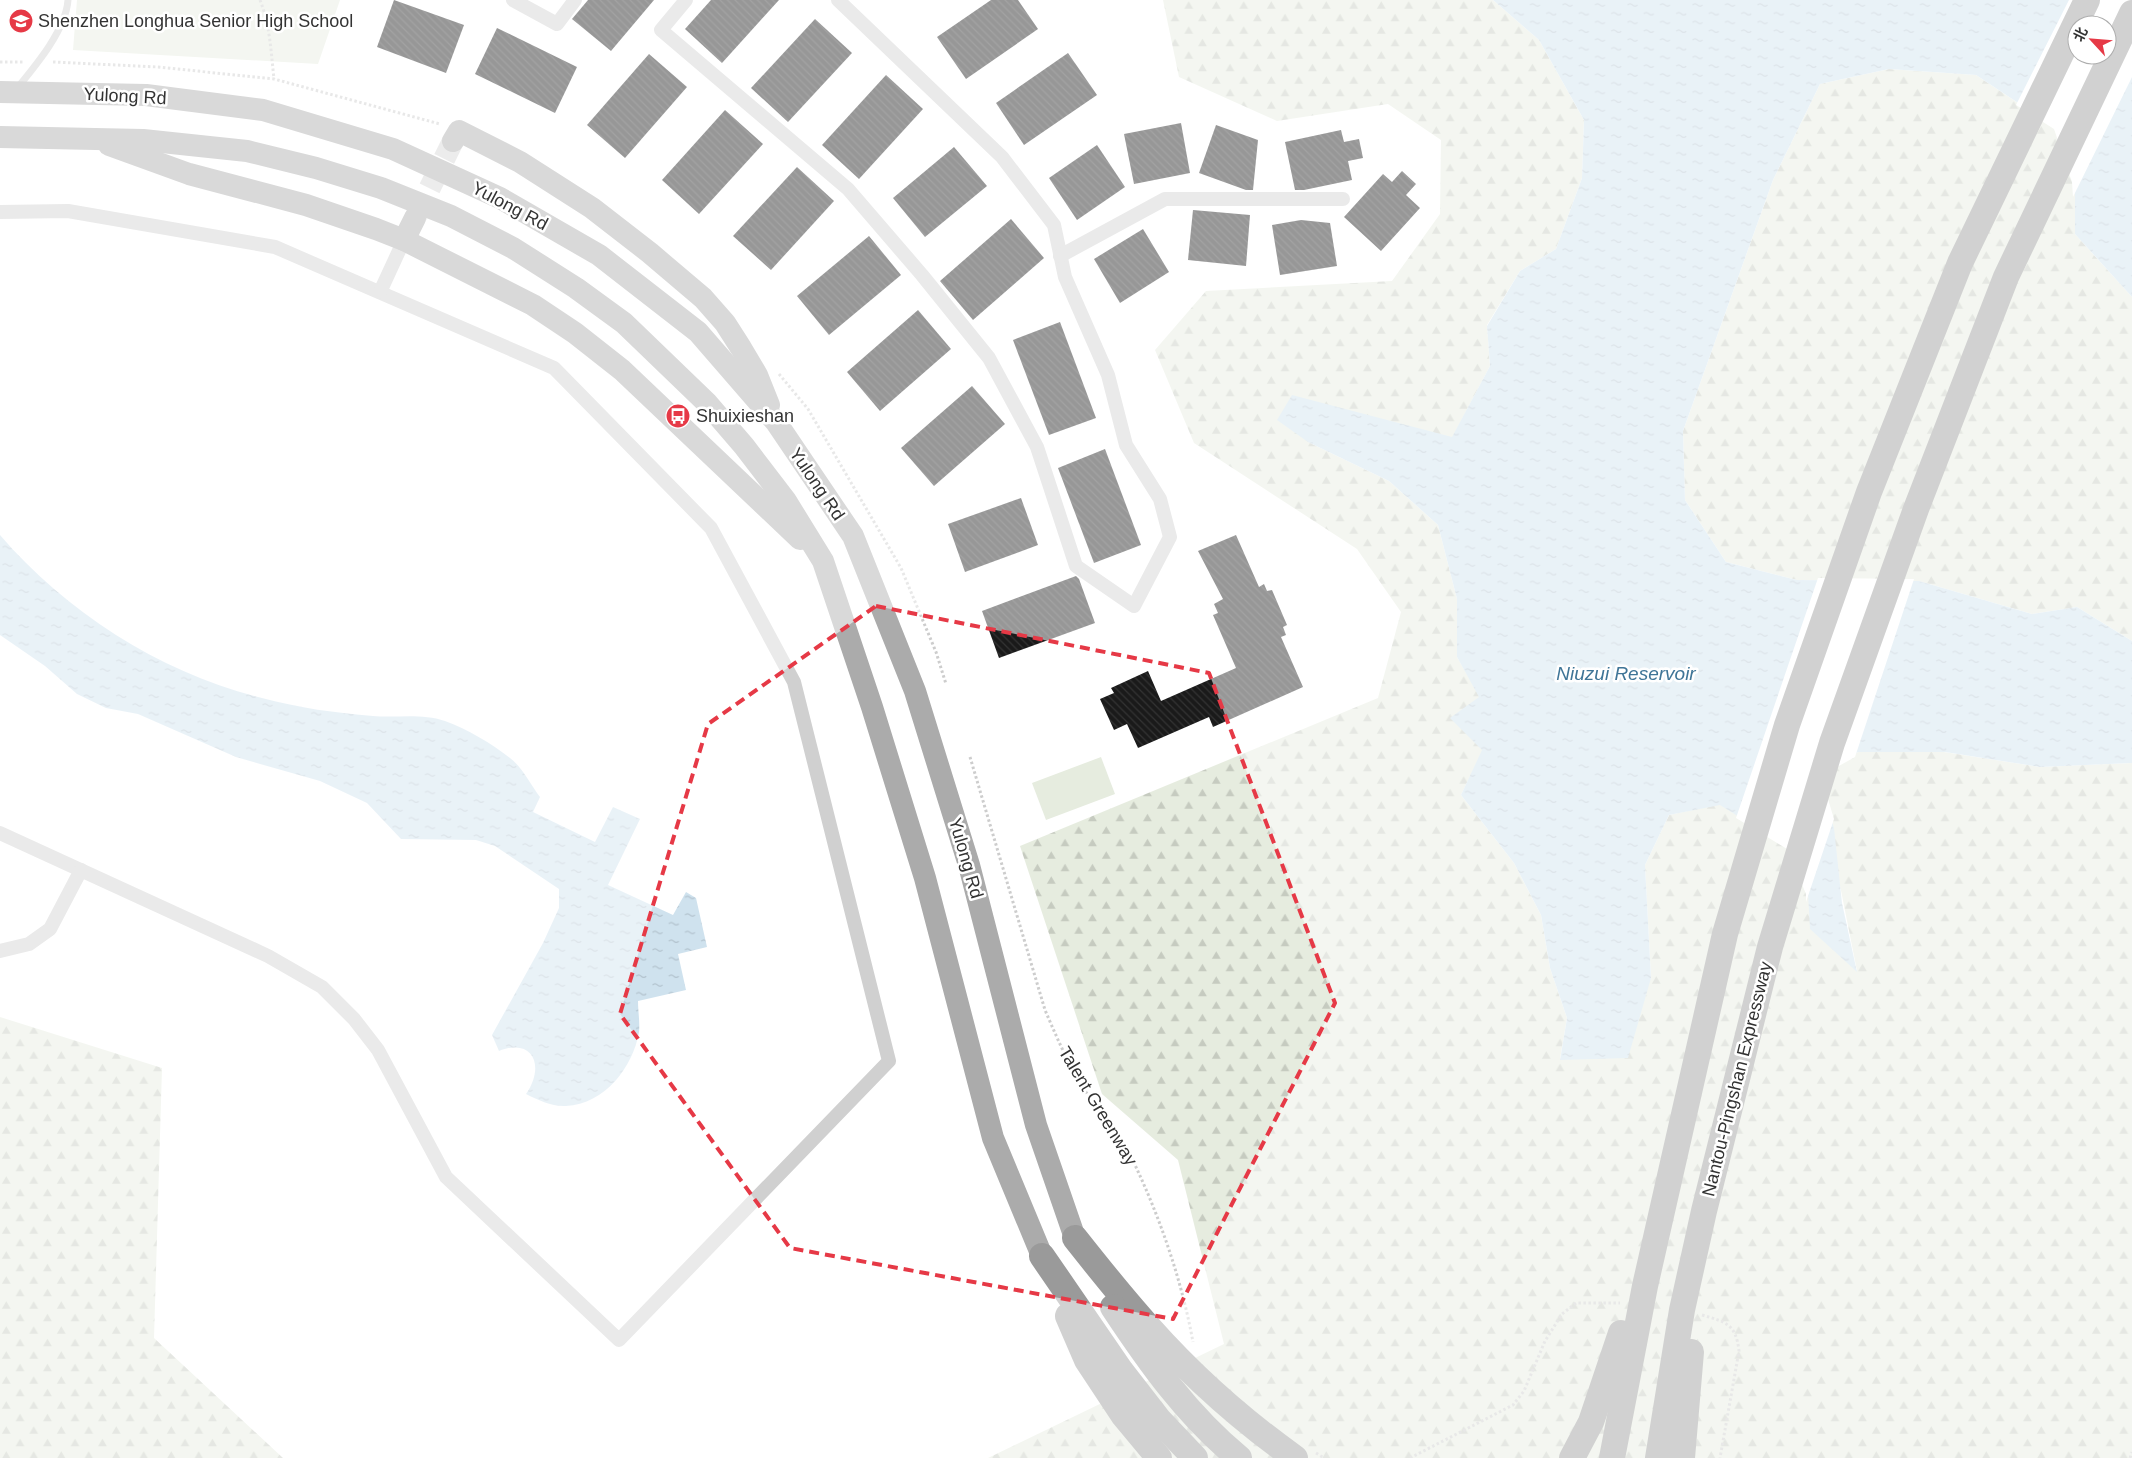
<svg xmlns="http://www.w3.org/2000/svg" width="2132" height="1458" font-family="Helvetica,'Noto Sans SC',sans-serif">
<defs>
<pattern id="forest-firs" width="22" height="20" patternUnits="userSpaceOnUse" patternTransform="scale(1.25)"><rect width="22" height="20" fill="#e6ecdf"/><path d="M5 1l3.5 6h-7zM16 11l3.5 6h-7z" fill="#c6cbc0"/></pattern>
<pattern id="water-ripples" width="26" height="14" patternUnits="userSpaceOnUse" patternTransform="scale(1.25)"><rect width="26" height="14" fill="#cfe2ee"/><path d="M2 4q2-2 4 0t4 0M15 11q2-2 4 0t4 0" fill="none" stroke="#b2c2cd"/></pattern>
<pattern id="building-back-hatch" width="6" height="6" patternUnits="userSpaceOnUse" patternTransform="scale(1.25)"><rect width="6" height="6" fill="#1a1a1a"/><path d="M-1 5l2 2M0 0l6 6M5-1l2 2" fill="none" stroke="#333"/></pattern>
</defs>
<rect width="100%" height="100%" fill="#fff"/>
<g fill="#e6ecdf">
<polygon points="77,0 340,0 318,64 73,50"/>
<polygon points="1101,757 1115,794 1046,820 1032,783"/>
</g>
<g fill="url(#forest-firs)">
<polygon points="1163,0 1493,0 1539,40 1584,120 1582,178 1556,249 1520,271 1487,325 1490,366 1452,438 1292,396 1308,442 1389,481 1438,525 1457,599 1457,657 1480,697 1483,750 1461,795 1514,863 1541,915 1550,968 1567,1018 1560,1059 1651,978 1645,865 1669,815 1720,804 1789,848 1857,971 1818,775 1858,752 1944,752 2040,767 2132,763 2132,1458 988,1458 1224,1344 1178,1160 1102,1094 1020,846 1378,698 1401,612 1357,549 1194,443 1155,350 1206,291 1392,281 1440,214 1441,140 1388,104 1277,121 1179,77"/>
<polygon points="1889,69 1976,75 2056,128 2075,182 2075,234 2132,297 2132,641 2077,607 2032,614 1919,581 1797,580 1726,562 1685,500 1683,431 1773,180 1820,84"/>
<polygon points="0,1017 162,1068 154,1338 283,1458 0,1458"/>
</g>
<g fill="url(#water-ripples)" fill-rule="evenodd">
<path d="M1493 0H2101L2114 23 2132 43V297L2075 234V182L2056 128 1976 75 1889 69 1820 84 1773 180 1683 431 1685 500 1726 562 1797 580 1919 581 2032 614 2077 607 2132 641V763L2040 767 1945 752H1858L1818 775 1834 828 1842 903 1857 972 1810 929 1808 893 1789 848 1720 805 1669 815 1645 865 1651 978 1628 1058 1560 1060 1567 1018 1550 968 1541 915 1514 863 1461 795 1482 750 1450 718 1479 697 1457 657V599L1438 525 1389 481 1308 442 1277 420 1292 395 1452 437 1490 366 1487 326 1520 271 1556 249 1582 178 1584 120 1539 40ZM2077 25H2107V55H2077Z"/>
<path d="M0 535C67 613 161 673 262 698 299 708 336 713 373 716 397 718 422 713 445 721 467 729 491 743 510 758 522 767 531 785 540 797L533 812 595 842 613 807 640 819 608 885 673 915 686 892 696 898 707 947 678 954 686 990 638 1001C638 1011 640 1022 639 1032 633 1067 605 1104 566 1106 553 1107 538 1100 526 1094 545 1067 534 1037 499 1051L492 1035 543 943 559 908V889L495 846 476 840 401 839 367 803 320 781 236 757 138 714 106 708 77 694 45 666 0 635Z"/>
</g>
<g fill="#fff" fill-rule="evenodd">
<path d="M2069 0H2104L2116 22 2132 39V77L2073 197 2072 182 2054 129 2016 105ZM2077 25H2107V55H2077Z"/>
<polygon points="1818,578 1914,579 1855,757 1821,776 1834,819 1806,902 1806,894 1787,849 1736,818"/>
</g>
<g fill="url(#building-back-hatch)">
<polygon points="394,0 464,25 446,73 377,47"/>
<polygon points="588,0 654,0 611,51 572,19"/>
<polygon points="711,0 779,0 722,63 685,29"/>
<polygon points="991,0 1018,0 1038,29 966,79 937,37"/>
<polygon points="815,19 852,53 788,122 751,88"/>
<polygon points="497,28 577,67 555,113 475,74"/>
<polygon points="1068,53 1097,95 1024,145 996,103"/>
<polygon points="649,54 687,87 625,158 587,125"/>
<polygon points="886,75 923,109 859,179 822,145"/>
<polygon points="725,110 763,144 699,214 662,180"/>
<polygon points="1181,123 1190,173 1134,184 1124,134"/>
<polygon points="1216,125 1258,140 1253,190 1246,190 1199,173"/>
<polygon points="1341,130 1344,142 1359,139 1363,158 1348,161 1352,180 1304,190 1295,190 1285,142"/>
<polygon points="1097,145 1125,187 1077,220 1049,178"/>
<polygon points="954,147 987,186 925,237 893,198"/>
<polygon points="797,167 834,201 771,270 733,236"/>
<polygon points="1402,171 1416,184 1406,195 1420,208 1381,251 1344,217 1383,174 1392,182"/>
<polygon points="1193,210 1250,215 1246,266 1188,260"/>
<polygon points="1011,219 1044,258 973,320 940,281"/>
<polygon points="1301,220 1330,223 1337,266 1280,275 1272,225"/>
<polygon points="1143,229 1169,272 1120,303 1094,259"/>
<polygon points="869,236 901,275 829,335 797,296"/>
<polygon points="918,310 951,349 880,411 847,372"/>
<polygon points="1060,322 1096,418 1049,435 1013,340"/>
<polygon points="972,386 1005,424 934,486 901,448"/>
<polygon points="1105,449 1141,545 1094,563 1058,468"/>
<polygon points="1021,498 1038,545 965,572 948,524"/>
<polygon points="1236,535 1259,587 1264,584 1267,591 1272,590 1287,625 1283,627 1286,635 1281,637 1303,687 1213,727 1209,717 1138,748 1127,724 1114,730 1100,699 1114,693 1111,688 1148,671 1161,701 1236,668 1213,615 1218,613 1214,604 1223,599 1198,551"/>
<polygon points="1076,576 1079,579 1095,623 999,658 982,611"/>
</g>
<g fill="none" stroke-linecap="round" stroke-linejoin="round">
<polyline stroke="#d6d6d6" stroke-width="22" stroke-dasharray="22 11" stroke-linecap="butt" points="415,218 453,141"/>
<g stroke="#cdcdcd" stroke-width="3" stroke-dasharray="2.5 2.5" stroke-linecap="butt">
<path d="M260 0C270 25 271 52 274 79"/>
<polyline points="0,62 25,62"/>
<polyline points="53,62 158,67 274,79 440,124"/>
<polyline points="779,374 808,409 901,568 936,652 946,684"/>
<path d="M970 757 1045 1010C1057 1038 1069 1066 1086 1092 1103 1116 1122 1138 1135 1165 1161 1220 1182 1282 1193 1342"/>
<path d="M1702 1315C1726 1322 1736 1324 1739 1351L1720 1458"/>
<polyline points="1316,1453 1324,1458"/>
<polyline points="1410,1458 1513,1405 1524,1391 1545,1341 1562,1314 1576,1303 1620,1303"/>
<polyline points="2130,1458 2132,1452"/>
</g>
<path stroke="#d0d0d0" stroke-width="7" d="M18 87C37 64 66 29 68 0"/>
<g stroke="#d0d0d0" stroke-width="14">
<polyline points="513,0 557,24 575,0"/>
<polyline points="686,0 661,30 848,189 922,275 989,358 1037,447 1076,566 1134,606 1170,537 1160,499 1126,445 1108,375 1065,277 1054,225 1002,157 838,0"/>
<polyline points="0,212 68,211 275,247 554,368 711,528 794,682 889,1061 619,1340 446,1177 378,1050 354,1019 322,987 268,956 0,833"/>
<polyline points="1060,256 1165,199 1343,199"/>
<polyline points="380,292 404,240"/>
<polyline points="0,951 29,944 50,929 81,870"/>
</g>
<g stroke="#ababab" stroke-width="22">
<polyline points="0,92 146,95 263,110 393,149 500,198 599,255 698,332 776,422 853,536 915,691 969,865 1036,1125 1075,1238"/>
<polyline points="0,137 143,140 247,151 316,168 381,188 451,216 513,248 576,288 624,323 707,403 744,446 786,501 823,561 872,707 925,878 993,1138 1042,1256"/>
<polyline points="453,141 459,131 520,162 592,208 650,253 703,298 725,323 741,348 757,375 769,405"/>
<polyline points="109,145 189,174 306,205 376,229 404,240 533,305 575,333 622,370 800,539"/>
<polyline points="404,240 415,218"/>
</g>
<g stroke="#9a9a9a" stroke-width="26">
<path d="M1075 1238C1094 1262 1113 1286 1133 1309 1180 1365 1236 1416 1295 1458"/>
<polyline points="1042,1256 1121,1371 1159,1420 1195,1458"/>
<path d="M1113 1307C1150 1363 1187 1415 1239 1458"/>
<polyline points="1068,1316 1087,1360 1124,1416 1159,1458"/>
<polyline points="1572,1458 1591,1422 1621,1333"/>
<polyline points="1612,1458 1645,1286 1725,934 1787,725 1869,492 1960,263 2087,0"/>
<polyline points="1658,1458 1682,1310 1704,1211 1770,947 1832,743 1916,509 2006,277 2132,13"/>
<polyline points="1682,1458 1691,1352"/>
</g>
</g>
<path d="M0 0H2132V1458H0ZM876 606 1209 673 1335 1003 1173 1319 790 1248 620 1014 708 724Z" fill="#fff" fill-opacity=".55" fill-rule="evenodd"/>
<path fill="none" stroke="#e63946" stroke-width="4" stroke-dasharray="10 6" stroke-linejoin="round" d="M876 606 1209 673 1335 1003 1173 1319 790 1248 620 1014 708 724Z"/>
<defs>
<symbol id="school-disc" viewBox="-11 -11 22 22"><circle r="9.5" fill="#e63946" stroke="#fff"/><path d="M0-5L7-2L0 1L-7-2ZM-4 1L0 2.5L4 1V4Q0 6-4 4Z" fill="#fff"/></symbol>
<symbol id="bus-disc" viewBox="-11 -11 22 22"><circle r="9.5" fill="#e63946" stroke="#fff"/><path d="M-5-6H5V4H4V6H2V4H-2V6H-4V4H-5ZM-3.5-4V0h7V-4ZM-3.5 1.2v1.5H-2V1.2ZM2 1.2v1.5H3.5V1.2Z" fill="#fff"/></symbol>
</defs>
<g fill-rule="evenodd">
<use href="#school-disc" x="7" y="7" width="28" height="28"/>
<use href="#bus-disc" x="664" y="402" width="28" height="28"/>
</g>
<g text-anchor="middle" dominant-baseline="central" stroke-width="5" stroke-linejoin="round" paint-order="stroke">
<g font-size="18" fill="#333" stroke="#fff" text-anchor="start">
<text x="38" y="21">Shenzhen Longhua Senior High School</text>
<text x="696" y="416">Shuixieshan</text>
</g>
<g font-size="18" fill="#333" stroke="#fff">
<text transform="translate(125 96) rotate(3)">Yulong Rd</text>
<text transform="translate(510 206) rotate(28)">Yulong Rd</text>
<text transform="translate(817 484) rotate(56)">Yulong Rd</text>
<text transform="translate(966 858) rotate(74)">Yulong Rd</text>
<text transform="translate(1737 1079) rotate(-76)">Nantou-Pingshan Expressway</text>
<text transform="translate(1098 1106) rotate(59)">Talent Greenway</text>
</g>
<g font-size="19" font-style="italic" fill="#3f7597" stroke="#fff">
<text x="1626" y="673">Niuzui Reservoir</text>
</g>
</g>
<g transform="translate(2092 40) rotate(296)"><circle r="24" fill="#ffffff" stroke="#adadad"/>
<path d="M0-4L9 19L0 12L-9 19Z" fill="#e63946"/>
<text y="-8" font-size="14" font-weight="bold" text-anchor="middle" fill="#333333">北</text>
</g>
</svg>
